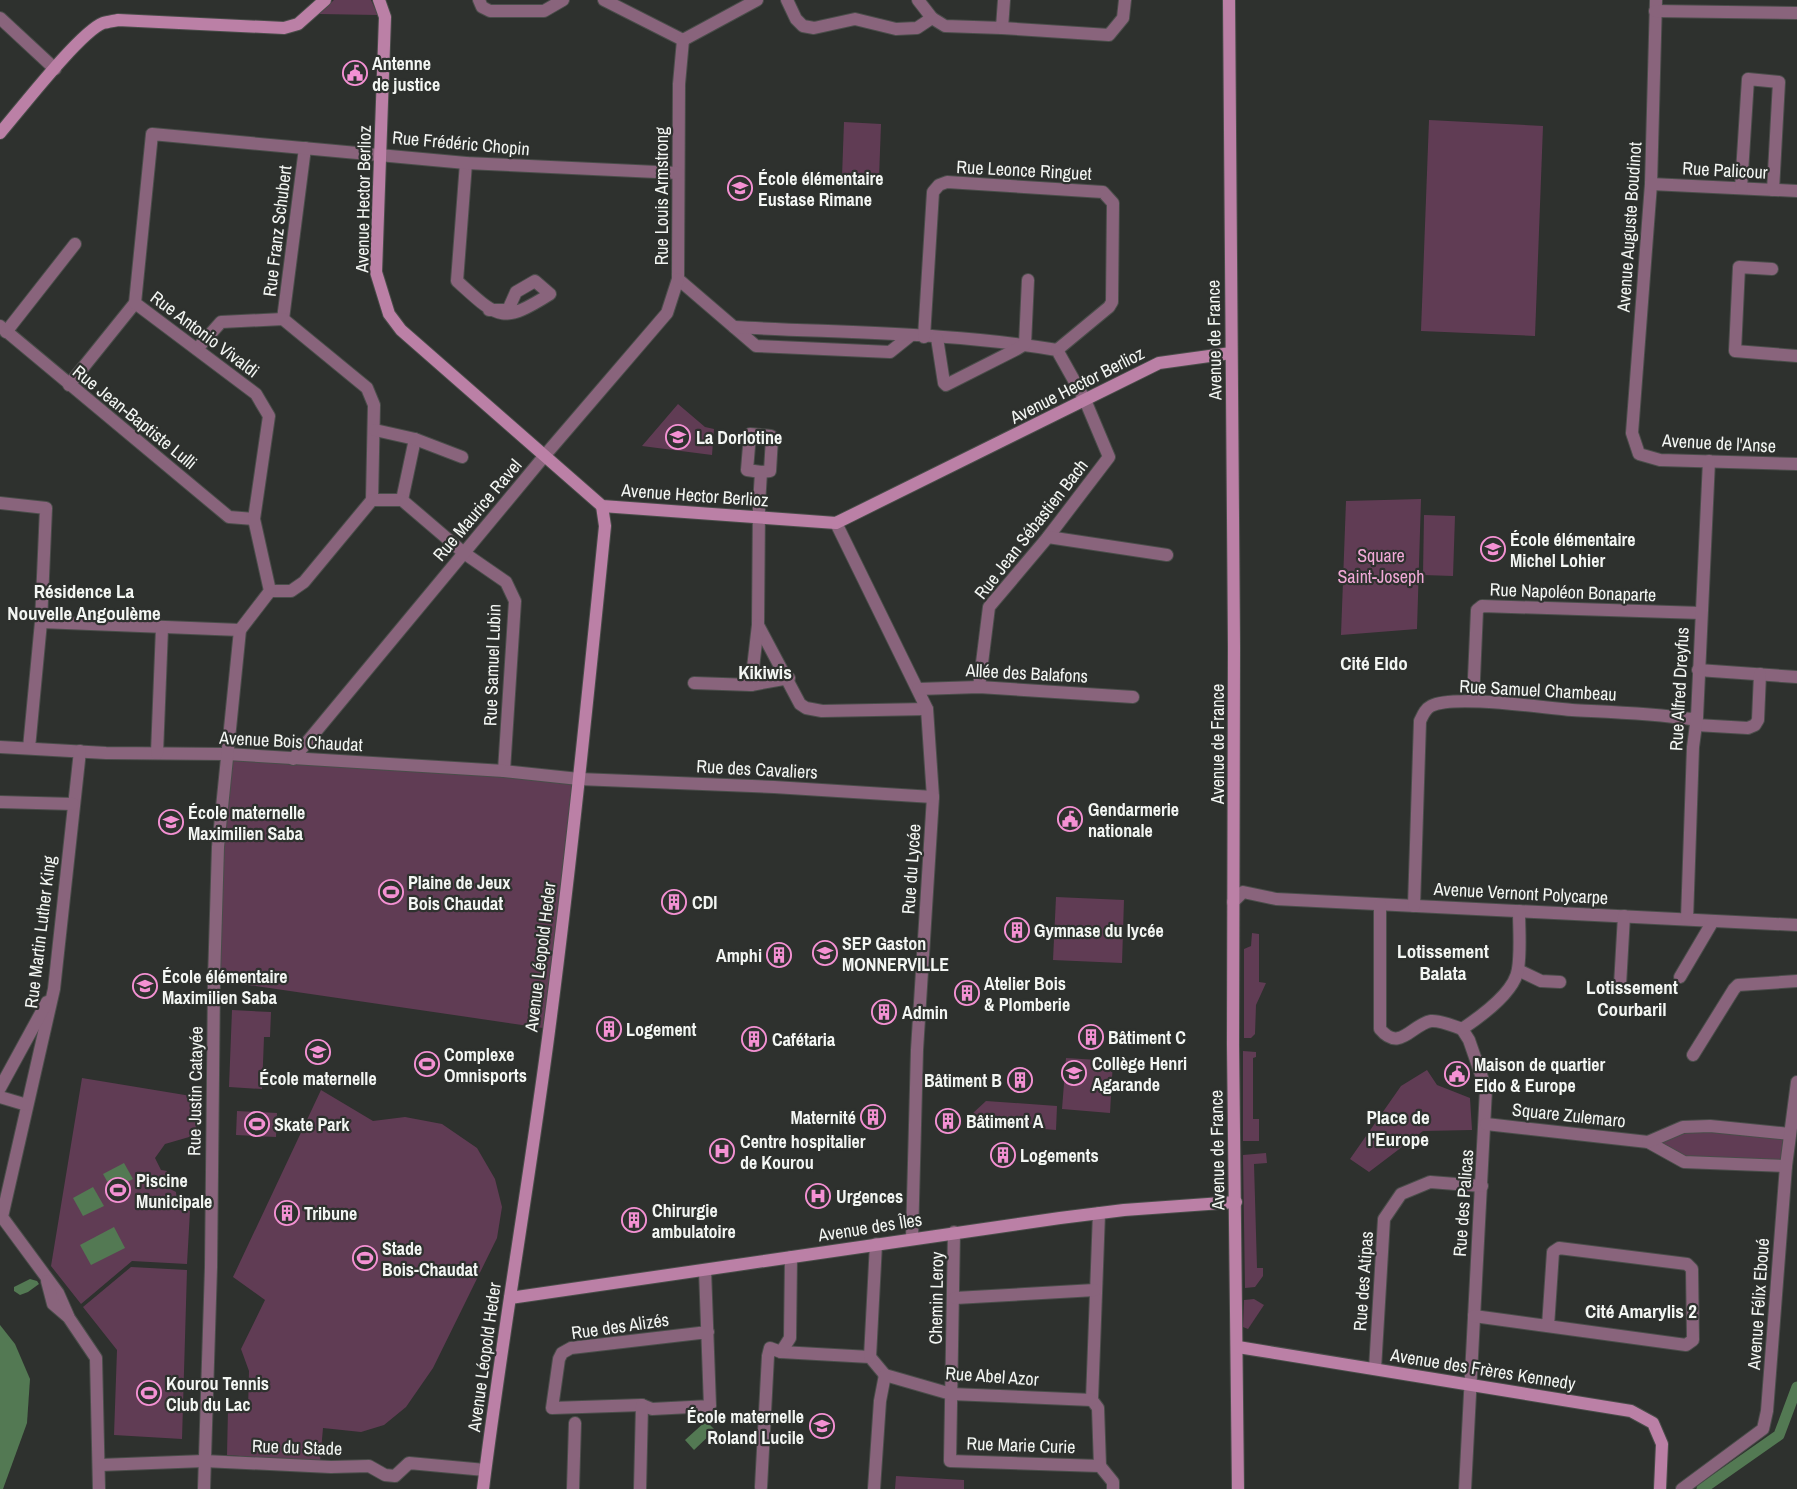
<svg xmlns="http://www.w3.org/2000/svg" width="1797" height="1489" font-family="'Archivo Narrow',sans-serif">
<rect width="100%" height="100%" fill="#2e312e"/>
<g fill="#603c54">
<polygon points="334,0 371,0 378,15 319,14"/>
<polygon points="1429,120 1543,126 1535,336 1421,331"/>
<polygon points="844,122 881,124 879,178 842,177"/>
<polygon points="678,404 705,427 714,429 712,455 642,446"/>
<polygon points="1421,499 1417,629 1341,635 1346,501"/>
<polygon points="1424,515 1455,516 1453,576 1423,575"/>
<polygon points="227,754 579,779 550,1029 214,980"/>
<polygon points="1056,897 1124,900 1122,963 1053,960"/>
<polygon points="1252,933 1259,934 1259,982 1266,983 1256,1005 1255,1034 1251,1038 1244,1038 1244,949 1251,946"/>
<polygon points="232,1010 271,1012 270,1037 264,1037 262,1089 229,1087"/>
<polygon points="1243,1051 1256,1052 1256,1057 1253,1058 1253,1119 1259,1119 1259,1141 1243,1141"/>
<polygon points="1066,1058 1113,1061 1110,1113 1062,1109"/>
<polygon points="1427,1070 1437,1085 1470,1098 1472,1130 1423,1131 1369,1172 1350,1159 1401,1086"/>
<polygon points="82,1078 197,1097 196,1135 165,1144 155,1158 161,1170 167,1171 163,1182 168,1188 176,1192 177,1203 190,1211 187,1264 132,1261 81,1304 51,1266"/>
<polygon points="321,1090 373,1121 405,1117 442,1124 477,1148 495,1179 502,1207 497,1238 433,1368 406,1407 384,1425 361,1432 323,1428 320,1462 227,1455 228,1409 248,1409 249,1371 241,1349 265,1300 233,1277"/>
<polygon points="986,1101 1057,1106 1056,1130 972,1123 972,1114"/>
<polygon points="237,1111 277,1113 276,1137 236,1135"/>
<polygon points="1683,1127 1790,1134 1786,1166 1684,1162 1648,1142"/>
<polygon points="1266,1153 1267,1163 1254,1164 1257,1268 1263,1268 1263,1276 1255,1287 1245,1288 1243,1155"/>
<polygon points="131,1267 187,1270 182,1439 114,1435 117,1350 83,1307"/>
<polygon points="1254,1299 1264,1305 1248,1329 1243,1327 1244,1300"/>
<polygon points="896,1476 964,1480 964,1489 895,1489"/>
</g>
<g fill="#537953">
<polygon points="124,1163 133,1179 112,1190 103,1174"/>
<polygon points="93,1187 104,1206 83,1216 73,1198"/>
<polygon points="114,1227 125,1248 91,1265 80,1245"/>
<polygon points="30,1279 37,1281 39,1284 28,1292 20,1295 14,1291 14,1287"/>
<polygon points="0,1325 15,1344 30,1379 27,1423 3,1489 0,1489"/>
<polygon points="706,1421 715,1430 694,1450 685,1440"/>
</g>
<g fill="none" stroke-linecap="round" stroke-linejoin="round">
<polyline stroke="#537953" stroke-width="11" points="1702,1489 1779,1435 1797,1387"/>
<defs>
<g id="street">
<polyline points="479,0 482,7 490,11 544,11 563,0"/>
<polyline points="604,0 683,40 757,0"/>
<polyline points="787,0 796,19 803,26 814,28 855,19 896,29 917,28 932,18 918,0"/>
<polyline points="1656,0 1651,184 1632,433 1639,454 1660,460 1797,464"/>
<polyline points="1655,11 1797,13"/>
<polyline points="0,18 55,69"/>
<polyline points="932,18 945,26 1002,28 1004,0"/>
<polyline points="1002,28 1109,35 1123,18 1125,0"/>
<polyline points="683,40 679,84 678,279 756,346 890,352 910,336"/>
<path d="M466 163 457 281C498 318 501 325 550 294L535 281 516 292 508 310H489"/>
<polyline points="1651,184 1797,191"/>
<polyline points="1741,188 1748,79 1779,82 1773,190"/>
<polyline points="1772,269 1739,267 1735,351 1797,356"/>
<polyline points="283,319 305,148"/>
<polyline points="0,326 229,517 254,519"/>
<path d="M734 327C841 333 951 332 1057 350L1085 400 1109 457 1048 537 989 607 979 687"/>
<polyline points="6,332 75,244"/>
<polyline points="924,337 933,192 939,185 947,182 1103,192 1113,203 1112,302 1109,307 1057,350"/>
<polyline points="937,338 944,383 946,385 1017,349 1025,344 1028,280"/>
<polyline points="197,349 221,322 283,319 367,388 374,405 372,500 304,582 291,591 270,591"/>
<polyline points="69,385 135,303"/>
<polyline points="375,430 415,439 402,500"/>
<polyline points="415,439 462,457"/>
<polyline points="761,472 747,470 750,434 771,436 772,438 770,471 761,472 759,505 758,625 800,704 806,708 822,711 927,709"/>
<polyline points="372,500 402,500 464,553 506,582 515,601 504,771"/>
<polyline points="0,503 46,508 41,622 29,748"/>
<polyline points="836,523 927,709 933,797 917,1050 912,1238"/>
<polyline points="1048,537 1167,555"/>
<polyline points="41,622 240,630"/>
<polyline points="758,625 751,685 789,678"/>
<polyline points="1698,670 1797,677"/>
<polyline points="694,683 751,685"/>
<polyline points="918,689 979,687 1133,697"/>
<polyline points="1473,701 1477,610 1482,606 1701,613"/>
<polyline points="1696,725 1748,728 1755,725 1758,720 1760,674"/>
<polyline points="0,747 106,753 227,754 504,771 579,779 774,787 933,797"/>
<polyline points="80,751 54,989 2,1217 58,1293 69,1318 96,1358 99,1489"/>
<polyline points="157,753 162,628"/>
<polyline points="293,759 546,454 667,313 678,279"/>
<polyline points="0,802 73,804"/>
<polyline points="1233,902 1243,892 1276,899 1797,925"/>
<path d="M1380 905V1029C1400 1053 1412 1024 1431 1021 1440 1020 1453 1026 1462 1029"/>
<path d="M1414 906 1420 721C1423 715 1425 709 1431 706 1454 694 1543 708 1572 710 1612 712 1651 713 1691 719L1697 717"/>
<polyline points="1687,919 1693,747 1697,717 1709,461"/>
<polyline points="1518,970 1541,981 1560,982"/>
<polyline points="1680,977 1713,921"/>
<polyline points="1620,985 1624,916"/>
<polyline points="1462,1029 1469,1040 1486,1089 1465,1489"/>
<path d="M1462 1029C1480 1017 1515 992 1518 969 1521 950 1519 930 1519 911"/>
<polyline points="1693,1055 1734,989 1738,985 1797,981"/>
<polyline points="0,1088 47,1002"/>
<polyline points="0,1097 27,1105"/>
<polyline points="1486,1124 1648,1142 1684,1162 1786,1166"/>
<polyline points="1648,1142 1683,1127 1710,1126 1790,1134"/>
<polyline points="1099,1213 1092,1400 1098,1408 1100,1466"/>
<polyline points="954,1232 950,1461 1100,1466 1113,1482 1113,1489"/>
<polyline points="705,1270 710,1406 652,1409 642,1405 552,1408 559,1359 562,1353 571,1348 708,1332"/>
<polyline points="47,1281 53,1304 67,1316"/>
<polyline points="955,1298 1095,1290"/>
<polyline points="1474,1316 1686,1345 1693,1340 1692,1269 1687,1264 1559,1248 1553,1252 1548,1326"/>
<polyline points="781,1352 870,1357 885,1375 951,1394 1092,1400"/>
<polyline points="870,1357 876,1244"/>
<polyline points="1375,1369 1384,1219 1401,1194 1430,1182 1482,1186"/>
<polyline points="100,1465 204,1461 331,1467 369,1466 385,1475 395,1476 409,1463 485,1470"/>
<polyline points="761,1487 768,1356 770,1348 781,1352 790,1338 791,1257"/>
<polyline points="204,1489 211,1267 214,980 218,847 240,630 270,591 254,519 269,416 256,394 135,303 152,134 466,163 678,173"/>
<polyline points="573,1489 575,1423"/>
<polyline points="640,1489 642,1405"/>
<polyline points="874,1489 880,1401 885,1375"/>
<polyline points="1682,1489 1763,1429 1767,1411 1786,1166 1797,1082"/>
</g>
<g id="secondary">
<polyline points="379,0 385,17 376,272 389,314 401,330 602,506 836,523 1159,363 1231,353"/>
<polyline points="1229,0 1234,647 1233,1045 1238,1489"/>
<path d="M0 133C19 111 80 32 103 23 107 22 113 21 118 20L284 28 298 24 325 0"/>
<polyline points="510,1298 1060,1218 1124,1210 1236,1202"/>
<polyline points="1238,1347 1631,1411 1653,1423 1662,1444 1660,1489"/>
<path d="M483 1489C502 1336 529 1184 549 1031 571 863 588 695 605 526L602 506"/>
</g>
</defs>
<use href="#street" stroke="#4a4d4a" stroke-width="14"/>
<use href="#secondary" stroke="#4a4d4a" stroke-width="14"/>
<use href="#street" stroke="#89647c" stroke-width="12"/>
<use href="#secondary" stroke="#bb80a6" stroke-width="12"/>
</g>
<defs>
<symbol id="civic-ring" viewBox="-11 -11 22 22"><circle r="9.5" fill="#2e312e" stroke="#f491d3" stroke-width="1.5"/><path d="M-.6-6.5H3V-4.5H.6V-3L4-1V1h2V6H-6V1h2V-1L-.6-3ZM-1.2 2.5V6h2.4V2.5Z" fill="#f491d3"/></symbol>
<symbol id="school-ring" viewBox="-11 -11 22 22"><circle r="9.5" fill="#2e312e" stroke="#f491d3" stroke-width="1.5"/><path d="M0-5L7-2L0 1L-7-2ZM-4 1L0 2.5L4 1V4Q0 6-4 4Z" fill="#f491d3"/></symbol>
<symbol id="stadium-ring" viewBox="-11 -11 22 22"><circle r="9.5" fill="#2e312e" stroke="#f491d3" stroke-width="1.5"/><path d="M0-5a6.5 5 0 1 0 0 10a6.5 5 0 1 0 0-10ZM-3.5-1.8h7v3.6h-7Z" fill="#f491d3"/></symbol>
<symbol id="building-ring" viewBox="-11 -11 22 22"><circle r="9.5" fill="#2e312e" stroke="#f491d3" stroke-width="1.5"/><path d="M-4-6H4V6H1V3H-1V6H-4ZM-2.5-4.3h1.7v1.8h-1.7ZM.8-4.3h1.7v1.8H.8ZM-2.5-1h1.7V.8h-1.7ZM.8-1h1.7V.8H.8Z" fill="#f491d3"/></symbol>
<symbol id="hospital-ring" viewBox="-11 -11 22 22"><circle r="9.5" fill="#2e312e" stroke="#f491d3" stroke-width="1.5"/><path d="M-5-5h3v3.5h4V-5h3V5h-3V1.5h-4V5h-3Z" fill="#f491d3"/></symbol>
</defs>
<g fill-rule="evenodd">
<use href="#civic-ring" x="341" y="59" width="28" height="28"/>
<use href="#school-ring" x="726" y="174" width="28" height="28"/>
<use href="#school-ring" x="664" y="423" width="28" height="28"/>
<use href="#school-ring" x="1479" y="535" width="28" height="28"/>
<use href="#civic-ring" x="1056" y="805" width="28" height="28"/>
<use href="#school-ring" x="157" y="808" width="28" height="28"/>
<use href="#stadium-ring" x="377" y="878" width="28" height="28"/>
<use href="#building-ring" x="660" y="888" width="28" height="28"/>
<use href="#building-ring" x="1003" y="916" width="28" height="28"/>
<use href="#school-ring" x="811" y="939" width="28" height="28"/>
<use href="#building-ring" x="765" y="941" width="28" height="28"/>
<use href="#school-ring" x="131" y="972" width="28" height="28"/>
<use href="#building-ring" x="953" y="979" width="28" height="28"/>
<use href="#building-ring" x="870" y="998" width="28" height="28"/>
<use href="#building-ring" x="595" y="1015" width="28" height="28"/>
<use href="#building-ring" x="1077" y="1023" width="28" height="28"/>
<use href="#building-ring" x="740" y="1025" width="28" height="28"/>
<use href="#school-ring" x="304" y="1038" width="28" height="28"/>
<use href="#stadium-ring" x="413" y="1050" width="28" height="28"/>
<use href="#school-ring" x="1060" y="1059" width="28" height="28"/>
<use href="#civic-ring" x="1443" y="1060" width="28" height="28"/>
<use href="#building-ring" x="1006" y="1066" width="28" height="28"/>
<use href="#building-ring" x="859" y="1103" width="28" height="28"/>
<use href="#building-ring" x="934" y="1107" width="28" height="28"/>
<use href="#stadium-ring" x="243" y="1110" width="28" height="28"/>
<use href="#hospital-ring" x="708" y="1137" width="28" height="28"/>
<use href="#building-ring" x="989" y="1141" width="28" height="28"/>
<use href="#stadium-ring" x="104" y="1176" width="28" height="28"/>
<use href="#hospital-ring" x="804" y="1182" width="28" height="28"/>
<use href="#building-ring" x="273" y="1199" width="28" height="28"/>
<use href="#building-ring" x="620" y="1206" width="28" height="28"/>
<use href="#stadium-ring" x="351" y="1244" width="28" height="28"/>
<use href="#stadium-ring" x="135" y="1379" width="28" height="28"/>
<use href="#school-ring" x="808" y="1412" width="28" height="28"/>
</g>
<g text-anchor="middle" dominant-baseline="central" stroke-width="4.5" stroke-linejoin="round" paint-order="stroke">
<g font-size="18" font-weight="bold" fill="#f3f6f3" stroke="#2e312e" text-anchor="start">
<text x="372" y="63">Antenne<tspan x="372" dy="21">de justice</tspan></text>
<text x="758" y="178">École élémentaire<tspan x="758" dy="21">Eustase Rimane</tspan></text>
<text x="696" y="437">La Dorlotine</text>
<text x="1510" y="539">École élémentaire<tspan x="1510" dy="21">Michel Lohier</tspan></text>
<text x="1088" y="809">Gendarmerie<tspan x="1088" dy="21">nationale</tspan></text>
<text x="188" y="812">École maternelle<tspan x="188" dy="21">Maximilien Saba</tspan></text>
<text x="408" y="882">Plaine de Jeux<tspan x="408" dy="21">Bois Chaudat</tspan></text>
<text x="692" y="902">CDI</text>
<text x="1034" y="930">Gymnase du lycée</text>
<text x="842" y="943">SEP Gaston<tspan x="842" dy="21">MONNERVILLE</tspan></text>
<text x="762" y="955" text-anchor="end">Amphi</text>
<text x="162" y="976">École élémentaire<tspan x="162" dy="21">Maximilien Saba</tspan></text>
<text x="984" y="983">Atelier Bois<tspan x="984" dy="21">&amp; Plomberie</tspan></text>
<text x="902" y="1012">Admin</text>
<text x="626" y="1029">Logement</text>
<text x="1108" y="1037">Bâtiment C</text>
<text x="772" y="1039">Cafétaria</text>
<text x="444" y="1054">Complexe<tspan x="444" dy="21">Omnisports</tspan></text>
<text x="1092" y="1063">Collège Henri<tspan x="1092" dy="21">Agarande</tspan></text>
<text x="1474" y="1064">Maison de quartier<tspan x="1474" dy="21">Eldo &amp; Europe</tspan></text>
<text x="318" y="1078" text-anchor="middle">École maternelle</text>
<text x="1002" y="1080" text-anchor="end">Bâtiment B</text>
<text x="856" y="1117" text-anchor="end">Maternité</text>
<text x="966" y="1121">Bâtiment A</text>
<text x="274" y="1124">Skate Park</text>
<text x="740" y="1141">Centre hospitalier<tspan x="740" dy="21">de Kourou</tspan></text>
<text x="1020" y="1155">Logements</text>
<text x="136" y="1180">Piscine<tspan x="136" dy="21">Municipale</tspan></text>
<text x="836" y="1196">Urgences</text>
<text x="652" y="1210">Chirurgie<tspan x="652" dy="21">ambulatoire</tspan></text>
<text x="304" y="1213">Tribune</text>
<text x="382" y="1248">Stade<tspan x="382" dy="21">Bois-Chaudat</tspan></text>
<text x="166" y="1383">Kourou Tennis<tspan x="166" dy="21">Club du Lac</tspan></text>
<text x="804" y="1416" text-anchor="end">École maternelle<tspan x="804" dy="21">Roland Lucile</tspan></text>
</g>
<g font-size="18" fill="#f3f6f3" stroke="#2e312e">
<text transform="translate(461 143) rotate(5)">Rue Frédéric Chopin</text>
<text transform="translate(1024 170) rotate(3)">Rue Leonce Ringuet</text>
<text transform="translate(1725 170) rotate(3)">Rue Palicour</text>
<text transform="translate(661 196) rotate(-90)">Rue Louis Armstrong</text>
<text transform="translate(363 199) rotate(-89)">Avenue Hector Berlioz</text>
<text transform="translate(1629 227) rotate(-86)">Avenue Auguste Boudinot</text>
<text transform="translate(277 231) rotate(-83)">Rue Franz Schubert</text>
<text transform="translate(205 334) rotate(37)">Rue Antonio Vivaldi</text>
<text transform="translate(1214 340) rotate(-91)">Avenue de France</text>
<text transform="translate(1077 385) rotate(-27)">Avenue Hector Berlioz</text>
<text transform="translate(135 417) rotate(39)">Rue Jean-Baptiste Lulli</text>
<text transform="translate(1719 443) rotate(3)">Avenue de l'Anse</text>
<text transform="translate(695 495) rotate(4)">Avenue Hector Berlioz</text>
<text transform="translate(477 510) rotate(-50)">Rue Maurice Ravel</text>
<text transform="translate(1031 529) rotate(-52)">Rue Jean Sébastien Bach</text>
<text transform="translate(1573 592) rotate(2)">Rue Napoléon Bonaparte</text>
<text transform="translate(492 665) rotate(-88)">Rue Samuel Lubin</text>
<text transform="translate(1027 673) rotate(3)">Allée des Balafons</text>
<text transform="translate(1679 689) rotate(-87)">Rue Alfred Dreyfus</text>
<text transform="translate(1538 690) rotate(3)">Rue Samuel Chambeau</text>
<text transform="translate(291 741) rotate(3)">Avenue Bois Chaudat</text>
<text transform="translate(1217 744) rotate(-90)">Avenue de France</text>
<text transform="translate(757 769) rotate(3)">Rue des Cavaliers</text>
<text transform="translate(911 869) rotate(-86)">Rue du Lycée</text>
<text transform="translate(1521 893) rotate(3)">Avenue Vernont Polycarpe</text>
<text transform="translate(40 932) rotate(-83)">Rue Martin Luther King</text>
<text transform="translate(540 957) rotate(-83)">Avenue Léopold Heder</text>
<text transform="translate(195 1091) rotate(-89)">Rue Justin Catayée</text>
<text transform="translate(1569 1115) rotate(6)">Square Zulemaro</text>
<text transform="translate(1217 1150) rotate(-91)">Avenue de France</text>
<text transform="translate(1463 1203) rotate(-86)">Rue des Palicas</text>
<text transform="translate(870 1227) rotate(-9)">Avenue des Îles</text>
<text transform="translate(1363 1281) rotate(-86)">Rue des Atipas</text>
<text transform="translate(936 1298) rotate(-89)">Chemin Leroy</text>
<text transform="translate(1758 1304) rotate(-86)">Avenue Félix Eboué</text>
<text transform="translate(620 1326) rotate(-8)">Rue des Alizés</text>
<text transform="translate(484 1357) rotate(-82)">Avenue Léopold Heder</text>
<text transform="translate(1483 1369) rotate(9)">Avenue des Frères Kennedy</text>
<text transform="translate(992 1376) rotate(4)">Rue Abel Azor</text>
<text transform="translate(1021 1445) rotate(2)">Rue Marie Curie</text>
<text transform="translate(297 1447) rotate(2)">Rue du Stade</text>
</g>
<g font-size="18" fill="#f0a9d7" stroke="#2e312e">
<text x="1381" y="555">Square<tspan x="1381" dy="21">Saint-Joseph</tspan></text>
</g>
<g font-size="19" font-weight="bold" fill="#f3f6f3" stroke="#2e312e">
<text x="84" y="591">Résidence La<tspan x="84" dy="22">Nouvelle Angoulème</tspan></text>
<text x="1374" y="663">Cité Eldo</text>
<text x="765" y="672">Kikiwis</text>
<text x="1443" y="951">Lotissement<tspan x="1443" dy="22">Balata</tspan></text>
<text x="1632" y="987">Lotissement<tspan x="1632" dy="22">Courbaril</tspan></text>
<text x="1398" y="1117">Place de<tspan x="1398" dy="22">l'Europe</tspan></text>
<text x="1641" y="1311">Cité Amarylis 2</text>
</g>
</g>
</svg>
